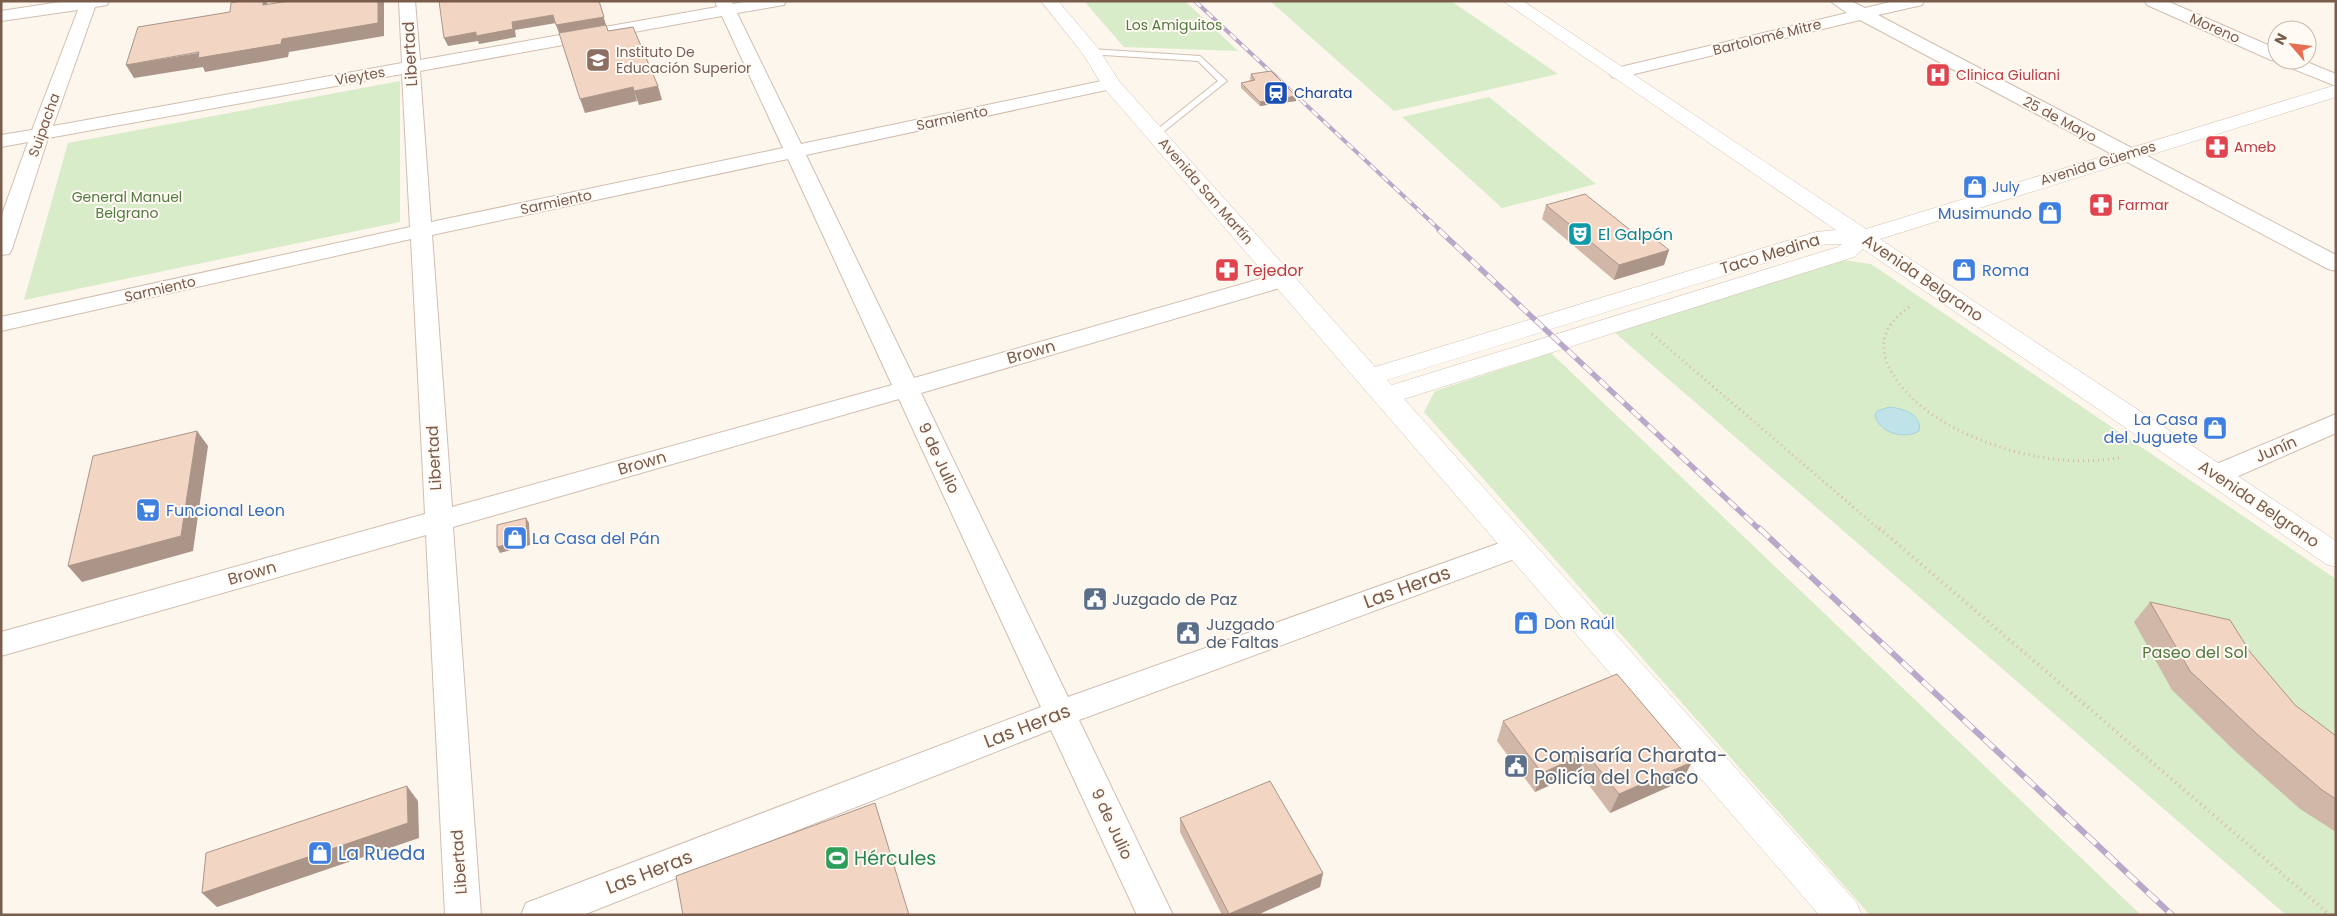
<svg xmlns="http://www.w3.org/2000/svg" width="2337" height="916" font-family="Poppins,sans-serif">
<rect width="100%" height="100%" fill="#fdf6ec"/>
<g fill="#d8ecc9">
<polygon points="1084,1 1185,1 1238,51 1124,47"/>
<polygon points="1270,1 1451,1 1558,74 1394,111"/>
<polygon points="400,81 400,222 24,300 68,143"/>
<polygon points="1489,97 1596,184 1502,208 1402,117"/>
<polygon points="1842,260 1871,264 2336,579 2336,915 2286,915 1613,331"/>
<polygon points="1551,353 2141,915 1870,915 1424,412 1435,391"/>
</g>
<path fill="#bfe3e8" stroke="#a5d3da" d="M1889 407C1901 408 1923 414 1919 431 1904 440 1879 433 1875 415L1877 411Z"/>
<g fill="none" stroke-linecap="round" stroke-linejoin="round">
<defs>
<polygon id="lane" points="1091,49 1200,56 1227,81 1157,137 1154,136 1154,132 1218,81 1198,61 1088,54 1087,52"/>
<g id="street">
<path d="M66 1H109L107 5 95 7 53 126 402 63 399 1H415L420 60 717 7 715 1H731L733 4 749 1H786L784 5 778 6 737 13 801 144 1111 79 1117 80 1120 84 1117 88 1111 89 806 155 914 378 1274 275 1282 273 1290 275 1293 280 1290 285 921 393 1068 697 1508 540 1518 537 1528 540 1532 547 1528 554 1079 720 1173 915H1137L1051 730 583 915H521L526 903 1041 707 899 399 453 527 481 915H445L426 535 1 656V632L425 514 411 239 1 331V317L410 227 402 74 48 138 12 249 9 254 1 255V217L28 142 1 147V135L32 130 78 10 1 21V11ZM722 16 783 148 431 222 420 71ZM788 159 892 385 452 507 432 235Z"/>
<polygon points="1830,1 1851,1 1865,8 1894,1 1924,1 1922,5 1878,15 2336,255 2336,271 2328,269 1860,20 1618,78 1612,77 1609,73 1612,69 1847,13"/>
<polygon points="2145,1 2167,1 2277,49 2277,60 2302,60 2336,74 2336,86 2281,64 2279,61 2271,60 2147,5"/>
<polygon points="2336,414 2336,433 2225,482 2216,484 2207,482 2203,475 2207,468"/>
</g>
<path id="secondary" d="M1041 1H1058L1098 48 1119 81 1375 367 1816 232 1836 230 1503 1H1523L1866 229 2336 85V97L1880 239 2336 541V567L2326 564 1863 249 1854 257 1404 399 1856 902 1862 915H1819L1104 88 1083 54ZM1826 244H1842L1838 247 1392 385 1387 380Z"/>
</defs>
<use href="#lane" stroke="#d1beb0" stroke-width="2"/>
<use href="#street" stroke="#d1beb0" stroke-width="2"/>
<use href="#secondary" stroke="#d6c0b0" stroke-width="1"/>
<g stroke="#d9b8a5" stroke-width="3" stroke-dasharray="1 4" stroke-linecap="butt">
<path d="M1909 307C1888 322 1877 340 1888 365 1909 411 1967 438 2013 451 2050 461 2086 464 2123 457"/>
<polyline points="1652,334 1880,530"/>
</g>
<polyline stroke="#d9b8a5" stroke-width="4" stroke-dasharray="1 4.5" stroke-linecap="butt" points="1879,528 2330,915"/>
<use href="#lane" fill="#fff" fill-rule="evenodd"/>
<use href="#street" fill="#fff" fill-rule="evenodd"/>
<use href="#secondary" fill="#fff" fill-rule="evenodd"/>
<defs>
<polyline id="rail-far2" points="1195,1 1441,231"/>
<polyline id="rail-far1" points="1439,230 1760,530"/>
<polyline id="rail" points="1759,528 2172,915"/>
</defs>
<use href="#rail-far2" stroke="#b9a8c9" stroke-width="4"/>
<use href="#rail-far1" stroke="#b9a8c9" stroke-width="5.5"/>
<use href="#rail" stroke="#b9a8c9" stroke-width="6"/>
<use href="#rail-far2" stroke="#fffaf3" stroke-width="2.5" stroke-dasharray="8" stroke-linecap="butt"/>
<use href="#rail-far1" stroke="#fffaf3" stroke-width="4" stroke-dasharray="11" stroke-linecap="butt"/>
<use href="#rail" stroke="#fffaf3" stroke-width="4.5" stroke-dasharray="14" stroke-linecap="butt"/>
</g>
<g fill="#d1b7a8">
<polygon points="1251,74 1296,96 1296,101 1260,106 1241,88 1241,83 1251,80 1250,79"/>
<polygon points="1546,205 1669,250 1664,265 1614,280 1542,219"/>
<polygon points="2150,602 2250,652 2295,705 2336,736 2336,832 2300,809 2237,753 2172,690 2134,622"/>
<polygon points="1503,721 1682,781 1610,813 1579,772 1535,792 1497,741"/>
<polygon points="1180,818 1323,873 1320,887 1257,915 1222,915 1180,832"/>
</g>
<g fill="#aa9588">
<polygon points="263,1 266,1 271,10 263,5"/>
<polygon points="378,1 384,1 384,36 289,52 288,57 205,72 203,67 134,78 126,65 282,39"/>
<polygon points="599,1 606,25 559,33 556,25"/>
<polygon points="553,15 556,23 515,30 516,37 479,44 478,41 448,46 444,38 476,32 512,22"/>
<polygon points="658,86 662,100 639,105 634,91"/>
<polygon points="633,87 637,101 585,113 580,99"/>
<polygon points="1296,96 1296,101 1260,106 1260,102"/>
<polygon points="1669,250 1664,265 1614,280 1619,265"/>
<polygon points="197,431 208,446 193,551 82,582 68,566"/>
<polygon points="526,518 529,523 530,545 500,553 497,547"/>
<polygon points="1586,753 1579,772 1535,792 1542,773"/>
<polygon points="1692,762 1682,781 1610,813 1619,794"/>
<polygon points="407,786 418,801 419,838 217,907 202,893"/>
<polygon points="1323,873 1320,887 1257,915 1229,915 1229,914"/>
</g>
<g fill="#f3d5c3" stroke="#aa9588">
<polygon points="240,1 263,1 263,5 289,1 378,1 378,23 282,39 281,44 198,58 199,52 126,65 138,27 230,12 231,3"/>
<polygon points="439,1 599,1 604,17 556,25 553,15 512,22 513,29 476,36 476,32 444,38"/>
<polygon points="606,25 608,31 633,27 658,86 634,91 633,87 580,99 559,33"/>
<polygon points="1271,71 1296,96 1260,102 1241,83 1255,80 1251,74"/>
<polygon points="1585,194 1634,233 1644,230 1669,250 1619,265 1546,205"/>
<polygon points="197,431 181,536 68,566 93,456"/>
<polygon points="526,518 527,539 497,547 497,525"/>
<polygon points="2150,602 2230,620 2250,652 2295,705 2336,736 2336,799 2322,790 2257,734 2190,671"/>
<polygon points="1617,674 1692,762 1619,794 1586,753 1542,773 1503,721"/>
<polygon points="1270,781 1323,873 1229,914 1180,818"/>
<polygon points="407,786 408,823 202,893 206,853"/>
<polygon points="875,803 909,915 683,915 676,876"/>
</g>
<defs>
<symbol id="university-square" viewBox="-11 -11 22 22"><rect x="-9" y="-9" width="18" height="18" rx="4" fill="#8d6e63" stroke="#fffaf3"/><path d="M0-5L7-2L0 1L-7-2ZM-4 1L0 2.5L4 1V4Q0 6-4 4Z" fill="#fff"/></symbol>
<symbol id="hospital-square" viewBox="-11 -11 22 22"><rect x="-9" y="-9" width="18" height="18" rx="4" fill="#e0444e" stroke="#fffaf3"/><path d="M-5-5h3v3.5h4V-5h3V5h-3V1.5h-4V5h-3Z" fill="#fff"/></symbol>
<symbol id="station-square" viewBox="-11 -11 22 22"><rect x="-9" y="-9" width="18" height="18" rx="4" fill="#1a4fb4" stroke="#fffaf3"/><path d="M-3-6H3Q5-6 5-4V2Q5 4 3 4L4.5 6H3L1.5 4h-3L-3 6H-4.5L-3 4Q-5 4-5 2V-4Q-5-6-3-6ZM-3.5-4v3h7v-3ZM-3.5 1v1.5H-2V1ZM2 1v1.5H3.5V1Z" fill="#fff"/></symbol>
<symbol id="pharmacy-square" viewBox="-11 -11 22 22"><rect x="-9" y="-9" width="18" height="18" rx="4" fill="#e0444e" stroke="#fffaf3"/><path d="M-2-6h4v4h4v4h-4v4h-4v-4h-4v-4h4Z" fill="#fff"/></symbol>
<symbol id="shop-square" viewBox="-11 -11 22 22"><rect x="-9" y="-9" width="18" height="18" rx="4" fill="#3f7fe0" stroke="#fffaf3"/><path d="M-5-2.5h2.3a2.7 3.5 0 0 1 5.4 0H5L5.5 6h-11ZM-1.5-2.5h3a1.5 2.3 0 0 0-3 0Z" fill="#fff"/></symbol>
<symbol id="theatre-square" viewBox="-11 -11 22 22"><rect x="-9" y="-9" width="18" height="18" rx="4" fill="#0f9aa8" stroke="#fffaf3"/><path d="M-5-5.5Q0-4 5-5.5V0Q5 5 0 6Q-5 5-5 0ZM-3.3-2.5H-1v1.5H-3.3ZM1-2.5H3.3v1.5H1ZM-2.8 1Q0 5.5 2.8 1Z" fill="#fff"/></symbol>
<symbol id="supermarket-square" viewBox="-11 -11 22 22"><rect x="-9" y="-9" width="18" height="18" rx="4" fill="#3f7fe0" stroke="#fffaf3"/><path d="M-6-5.5h2.5l.6 2H6L4.5 2H-2.5L-4.4-4H-6ZM-1.5 3.2a1.3 1.3 0 1 0 .1 0ZM3 3.2a1.3 1.3 0 1 0 .1 0Z" fill="#fff"/></symbol>
<symbol id="civic-square" viewBox="-11 -11 22 22"><rect x="-9" y="-9" width="18" height="18" rx="4" fill="#5c6f8a" stroke="#fffaf3"/><path d="M-.6-6.5H3V-4.5H.6V-3L4-1V1h2V6H-6V1h2V-1L-.6-3ZM-1.2 2.5V6h2.4V2.5Z" fill="#fff"/></symbol>
<symbol id="stadium-square" viewBox="-11 -11 22 22"><rect x="-9" y="-9" width="18" height="18" rx="4" fill="#2e9e5b" stroke="#fffaf3"/><path d="M0-5a6.5 5 0 1 0 0 10a6.5 5 0 1 0 0-10ZM-3.5-1.8h7v3.6h-7Z" fill="#fff"/></symbol>
</defs>
<g fill-rule="evenodd">
<use href="#university-square" x="584" y="46" width="28" height="28"/>
<use href="#hospital-square" x="1924" y="61" width="28" height="28"/>
<use href="#station-square" x="1262" y="79" width="28" height="28"/>
<use href="#pharmacy-square" x="2203" y="133" width="28" height="28"/>
<use href="#shop-square" x="1961" y="173" width="28" height="28"/>
<use href="#pharmacy-square" x="2087" y="191" width="28" height="28"/>
<use href="#shop-square" x="2036" y="199" width="28" height="28"/>
<use href="#theatre-square" x="1566" y="220" width="28" height="28"/>
<use href="#pharmacy-square" x="1213" y="256" width="28" height="28"/>
<use href="#shop-square" x="1950" y="256" width="28" height="28"/>
<use href="#shop-square" x="2201" y="414" width="28" height="28"/>
<use href="#supermarket-square" x="134" y="496" width="28" height="28"/>
<use href="#shop-square" x="501" y="524" width="28" height="28"/>
<use href="#civic-square" x="1081" y="585" width="28" height="28"/>
<use href="#shop-square" x="1512" y="609" width="28" height="28"/>
<use href="#civic-square" x="1174" y="619" width="28" height="28"/>
<use href="#civic-square" x="1502" y="752" width="28" height="28"/>
<use href="#shop-square" x="306" y="839" width="28" height="28"/>
<use href="#stadium-square" x="823" y="844" width="28" height="28"/>
</g>
<g text-anchor="middle" dominant-baseline="central" stroke-width="4" stroke-linejoin="round" paint-order="stroke">
<g font-size="14" fill="#537a41" stroke="#fffaf3">
<text x="1174" y="25">Los Amiguitos</text>
<text x="127" y="197">General Manuel<tspan x="127" dy="16">Belgrano</tspan></text>
</g>
<g font-size="14" fill="#7a5c4d" stroke="#fffaf3">
<text transform="translate(2215 28) rotate(24)">Moreno</text>
<text transform="translate(1767 37) rotate(-14)">Bartolomé Mitre</text>
<text transform="translate(360 76) rotate(-10)">Vieytes</text>
<text transform="translate(952 118) rotate(-12)">Sarmiento</text>
<text transform="translate(2060 119) rotate(28)">25 de Mayo</text>
<text transform="translate(44 125) rotate(-70)">Suipacha</text>
<text transform="translate(2098 163) rotate(-17)">Avenida Güemes</text>
<text transform="translate(1206 191) rotate(49)">Avenida San Martín</text>
<text transform="translate(556 202) rotate(-12)">Sarmiento</text>
<text transform="translate(160 289) rotate(-13)">Sarmiento</text>
</g>
<g font-size="14" fill="#785e54" stroke="#fffaf3" text-anchor="start">
<text x="616" y="52">Instituto De<tspan x="616" dy="16">Educación Superior</tspan></text>
</g>
<g font-size="14" fill="#be3a42" stroke="#fffaf3" text-anchor="start">
<text x="1956" y="75">Clinica Giuliani</text>
<text x="2234" y="147">Ameb</text>
<text x="2118" y="205">Farmar</text>
</g>
<g font-size="14" fill="#164399" stroke="#fffaf3" text-anchor="start">
<text x="1294" y="93">Charata</text>
</g>
<g font-size="14" fill="#366cbe" stroke="#fffaf3" text-anchor="start">
<text x="1992" y="187">July</text>
</g>
<g font-size="16" fill="#7a5c4d" stroke="#fffaf3">
<text transform="translate(410 54) rotate(-93)">Libertad</text>
<text transform="translate(1770 254) rotate(-17)">Taco Medina</text>
<text transform="translate(1923 278) rotate(34)">Avenida Belgrano</text>
<text transform="translate(1031 352) rotate(-16)">Brown</text>
<text transform="translate(2276 449) rotate(-23)">Junín</text>
<text transform="translate(434 458) rotate(-93)">Libertad</text>
<text transform="translate(939 458) rotate(65)">9 de Julio</text>
<text transform="translate(642 463) rotate(-16)">Brown</text>
<text transform="translate(2259 504) rotate(34)">Avenida Belgrano</text>
<text transform="translate(252 573) rotate(-16)">Brown</text>
<text transform="translate(1112 824) rotate(65)">9 de Julio</text>
<text transform="translate(459 862) rotate(-94)">Libertad</text>
</g>
<g font-size="16" fill="#366cbe" stroke="#fffaf3" text-anchor="start">
<text x="2032" y="213" text-anchor="end">Musimundo</text>
<text x="1982" y="270">Roma</text>
<text x="2198" y="419" text-anchor="end">La Casa<tspan x="2198" dy="18">del Juguete</tspan></text>
<text x="166" y="510">Funcional Leon</text>
<text x="532" y="538">La Casa del Pán</text>
<text x="1544" y="623">Don Raúl</text>
</g>
<g font-size="16" fill="#0d838f" stroke="#fffaf3" text-anchor="start">
<text x="1598" y="234">El Galpón</text>
</g>
<g font-size="16" fill="#be3a42" stroke="#fffaf3" text-anchor="start">
<text x="1244" y="270">Tejedor</text>
</g>
<g font-size="16" fill="#4e5e75" stroke="#fffaf3" text-anchor="start">
<text x="1112" y="599">Juzgado de Paz</text>
<text x="1206" y="624">Juzgado<tspan x="1206" dy="18">de Faltas</tspan></text>
</g>
<g font-size="16" fill="#537a41" stroke="#fffaf3">
<text x="2195" y="652">Paseo del Sol</text>
</g>
<g font-size="19" fill="#7a5c4d" stroke="#fffaf3">
<text transform="translate(1407 587) rotate(-20)">Las Heras</text>
<text transform="translate(1027 726) rotate(-21)">Las Heras</text>
<text transform="translate(649 872) rotate(-21)">Las Heras</text>
</g>
<g font-size="19" fill="#4e5e75" stroke="#fffaf3" text-anchor="start">
<text x="1534" y="755">Comisaría Charata-<tspan x="1534" dy="22">Policía del Chaco</tspan></text>
</g>
<g font-size="19" fill="#366cbe" stroke="#fffaf3" text-anchor="start">
<text x="338" y="853">La Rueda</text>
</g>
<g font-size="19" fill="#27864d" stroke="#fffaf3" text-anchor="start">
<text x="854" y="858">Hércules</text>
</g>
</g>
<rect width="2337" height="916" fill="none" stroke="#7a5c4d" stroke-width="5"/>
<g transform="translate(2292 45) rotate(298)"><circle r="24" fill="#fffaf3" stroke="#cabbb1"/>
<path d="M0-4L9 19L0 12L-9 19Z" fill="#e76f51"/>
<text y="-8" font-size="14" font-weight="bold" text-anchor="middle" fill="#7a5c4d">N</text>
</g>
</svg>
